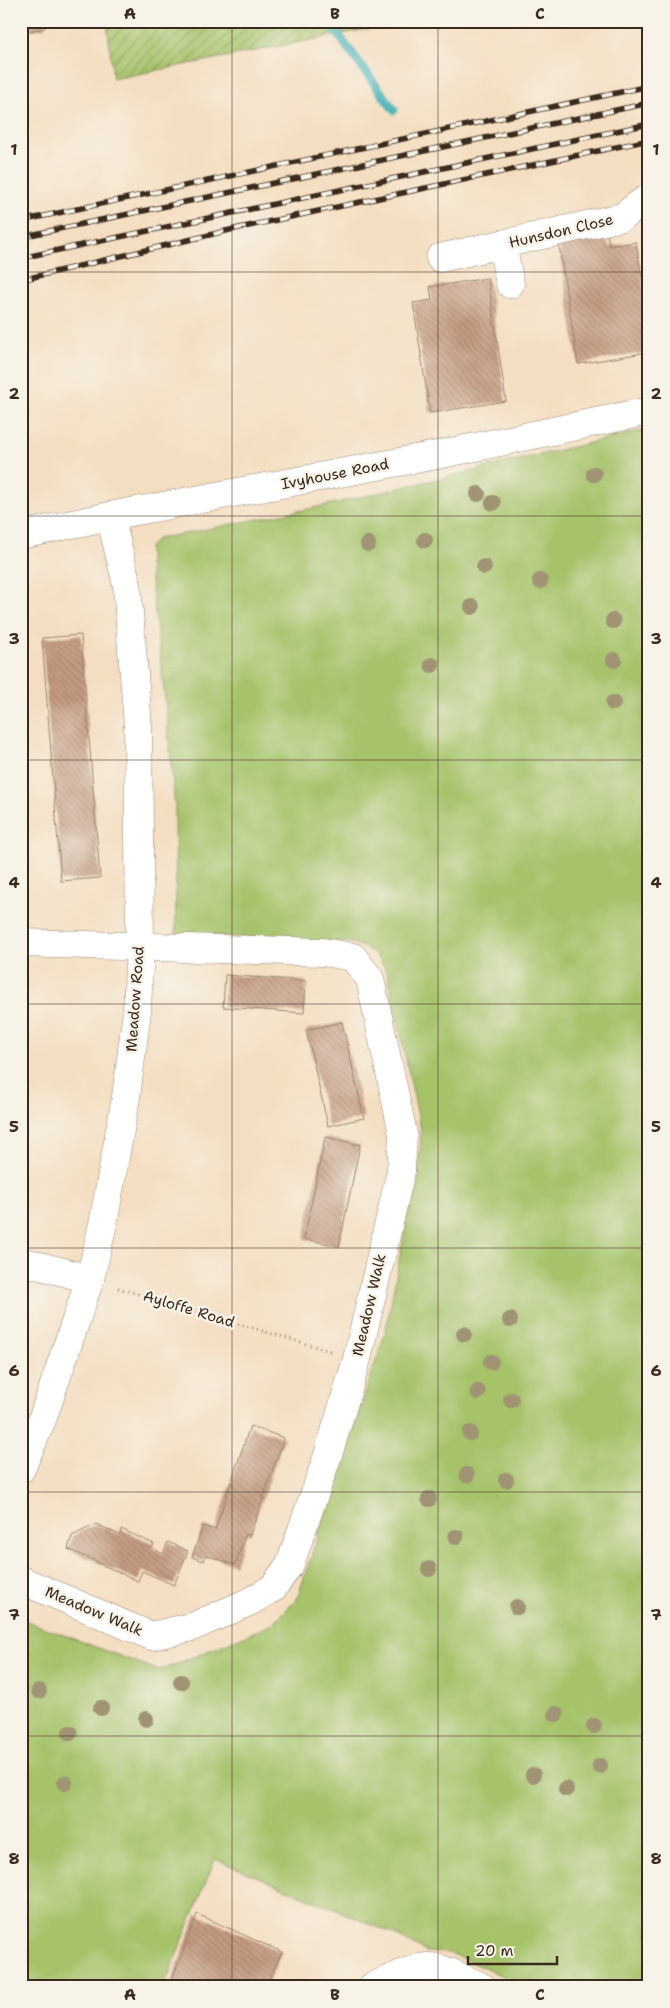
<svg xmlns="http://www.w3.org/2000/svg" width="670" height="2008" font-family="'Shantell Sans',sans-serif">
<defs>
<pattern id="garden-furrows" width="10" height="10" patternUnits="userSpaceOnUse" patternTransform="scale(1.25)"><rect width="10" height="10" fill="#a6c36a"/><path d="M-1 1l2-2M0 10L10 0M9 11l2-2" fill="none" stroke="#889f57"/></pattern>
<pattern id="building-back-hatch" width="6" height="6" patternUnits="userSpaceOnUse" patternTransform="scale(1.25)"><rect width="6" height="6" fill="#c59c82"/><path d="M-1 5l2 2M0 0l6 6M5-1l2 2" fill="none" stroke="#a17f6a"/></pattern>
</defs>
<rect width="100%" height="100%" fill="#f7f3e8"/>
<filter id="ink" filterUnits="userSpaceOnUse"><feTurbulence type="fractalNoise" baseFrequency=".02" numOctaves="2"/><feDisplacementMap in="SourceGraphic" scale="10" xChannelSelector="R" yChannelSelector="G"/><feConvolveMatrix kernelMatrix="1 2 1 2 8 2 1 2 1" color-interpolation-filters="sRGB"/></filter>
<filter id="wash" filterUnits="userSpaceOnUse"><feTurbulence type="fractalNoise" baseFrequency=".0096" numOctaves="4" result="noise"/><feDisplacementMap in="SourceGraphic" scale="20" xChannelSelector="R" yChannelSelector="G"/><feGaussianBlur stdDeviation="1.12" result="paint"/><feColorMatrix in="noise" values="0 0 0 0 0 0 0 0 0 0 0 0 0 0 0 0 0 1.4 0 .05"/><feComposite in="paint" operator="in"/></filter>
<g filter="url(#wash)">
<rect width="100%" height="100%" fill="#f4dec1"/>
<path fill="#a6c36a" stroke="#707644" d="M649 429V1987H529L450 1953 426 1952 394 1934 215 1859 164 1987H21V1619L157 1670 164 1669 271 1625 297 1599 385 1334 420 1152 421 1130 388 975C378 953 371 949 348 942L176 934 175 806 165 699 149 564V547L157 539 323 506Z"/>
<polygon fill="url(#garden-furrows)" stroke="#707644" points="107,21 408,21 113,79"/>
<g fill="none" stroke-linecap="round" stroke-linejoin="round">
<polyline stroke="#3fb0b7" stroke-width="9" points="328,21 394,110"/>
</g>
<g id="blocks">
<g fill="url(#building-back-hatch)">
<polygon points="22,21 44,21 45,28 24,32"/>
<polygon points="607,232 609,246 636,242 649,321 649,352 578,364 558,239"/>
<polygon points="488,278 506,401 430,413 413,303 432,300 430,287"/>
<polygon points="81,635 100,878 61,881 42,638"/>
<polygon points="225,975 306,981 304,1013 223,1007"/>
<polygon points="342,1022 364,1118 328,1126 306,1030"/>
<polygon points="325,1137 360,1145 339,1246 304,1239"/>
<polygon points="250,1426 284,1438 250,1535 246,1534 235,1565 206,1555 204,1561 192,1557 203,1526 215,1530"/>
<polygon points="96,1524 120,1535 121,1529 154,1544 152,1548 163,1554 168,1542 188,1551 174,1585 142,1571 138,1581 68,1549 72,1536"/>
<polygon points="197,1914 282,1952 266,1987 169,1987"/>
</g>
</g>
</g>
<g filter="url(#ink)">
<use href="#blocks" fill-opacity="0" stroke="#988470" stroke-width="1"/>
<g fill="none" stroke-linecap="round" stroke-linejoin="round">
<defs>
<g id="minor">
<polyline points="502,244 510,284"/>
<polyline points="440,258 622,217 645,200"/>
<polyline points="21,535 110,516 442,454 649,411"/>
<polyline points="21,943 323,952 353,957 370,979 403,1134 401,1171 357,1359 328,1455 290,1564 273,1588 251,1601 192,1627 151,1636 21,1580"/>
<polyline points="21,1261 90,1279"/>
<polyline points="21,1469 42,1420 90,1279 103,1224 126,1097 137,1011 140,945 138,726 127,585 110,516"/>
<path d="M372 1987C389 1980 408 1969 427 1967 442 1966 468 1981 482 1987"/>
</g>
</defs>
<use href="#minor" stroke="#988470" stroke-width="29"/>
<polyline stroke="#988470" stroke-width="3" stroke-dasharray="1 4" stroke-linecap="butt" points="118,1288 330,1351"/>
<use href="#minor" stroke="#fff" stroke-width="28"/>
<defs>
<g id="rail">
<polyline points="21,221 649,86"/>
<polyline points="21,237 649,103"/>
<polyline points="21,258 649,124"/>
<polyline points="21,280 230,230 649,140"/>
</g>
</defs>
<use href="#rail" stroke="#3b2a1e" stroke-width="5.5"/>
<use href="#rail" stroke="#f7f3e8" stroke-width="4" stroke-dasharray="11" stroke-linecap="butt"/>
</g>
<g fill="#a09474">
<circle cx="594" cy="474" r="8"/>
<circle cx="478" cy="494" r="8"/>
<circle cx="493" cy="503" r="8"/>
<circle cx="425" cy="540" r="8"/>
<circle cx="368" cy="544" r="8"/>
<circle cx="484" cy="567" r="8"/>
<circle cx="540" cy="581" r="8"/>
<circle cx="472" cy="607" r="8"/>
<circle cx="613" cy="621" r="8"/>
<circle cx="614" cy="660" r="8"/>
<circle cx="432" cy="665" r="8"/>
<circle cx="613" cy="703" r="8"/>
<circle cx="510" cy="1320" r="8"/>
<circle cx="464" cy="1334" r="8"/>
<circle cx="491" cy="1362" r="8"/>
<circle cx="478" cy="1392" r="8"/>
<circle cx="511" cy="1400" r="8"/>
<circle cx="470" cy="1433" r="8"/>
<circle cx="467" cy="1475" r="8"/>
<circle cx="506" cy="1480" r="8"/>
<circle cx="429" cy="1499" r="8"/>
<circle cx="456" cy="1537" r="8"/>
<circle cx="429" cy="1569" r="8"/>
<circle cx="517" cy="1607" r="8"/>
<circle cx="181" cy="1682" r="8"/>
<circle cx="39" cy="1691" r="8"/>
<circle cx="101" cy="1708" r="8"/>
<circle cx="556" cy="1714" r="8"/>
<circle cx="146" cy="1719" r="8"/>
<circle cx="594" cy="1726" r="8"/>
<circle cx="70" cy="1733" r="8"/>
<circle cx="600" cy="1766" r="8"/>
<circle cx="533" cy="1775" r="8"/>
<circle cx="65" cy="1783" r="8"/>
<circle cx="566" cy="1789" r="8"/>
</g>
</g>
<path fill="none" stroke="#3b2a1e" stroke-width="1" stroke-opacity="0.55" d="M232 21V1987M438 21V1987M21 272H649M21 516H649M21 760H649M21 1004H649M21 1248H649M21 1492H649M21 1736H649"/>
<g text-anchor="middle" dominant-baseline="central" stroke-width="5" stroke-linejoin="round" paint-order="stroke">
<g font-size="15" fill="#3b2a1e" stroke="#f7f3e8">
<text transform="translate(561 231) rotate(-13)">Hunsdon Close</text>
<text transform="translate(335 474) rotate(-11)">Ivyhouse Road</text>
<text transform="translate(135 999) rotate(-86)">Meadow Road</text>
<text transform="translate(369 1305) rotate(-77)">Meadow Walk</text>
<text transform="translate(189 1309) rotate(17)">Ayloffe Road</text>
<text transform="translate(94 1611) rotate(23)">Meadow Walk</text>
</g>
</g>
<rect width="670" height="2008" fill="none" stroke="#f7f3e8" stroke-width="55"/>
<path d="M468 1956v8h89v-8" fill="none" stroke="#3b2a1e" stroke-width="2.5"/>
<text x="475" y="1956" font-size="15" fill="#3b2a1e" stroke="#f7f3e8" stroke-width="4" paint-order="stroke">20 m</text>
<rect x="28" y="28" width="614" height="1952" fill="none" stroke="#3b2a1e" stroke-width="2"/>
<g font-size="16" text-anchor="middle" font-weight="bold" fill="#3b2a1e">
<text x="130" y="19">A</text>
<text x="335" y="19">B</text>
<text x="540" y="19">C</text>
<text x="14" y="155">1</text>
<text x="656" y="155">1</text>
<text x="14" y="399">2</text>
<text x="656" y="399">2</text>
<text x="14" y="644">3</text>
<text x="656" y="644">3</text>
<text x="14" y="888">4</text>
<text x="656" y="888">4</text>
<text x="14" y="1132">5</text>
<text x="656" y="1132">5</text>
<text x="14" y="1376">6</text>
<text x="656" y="1376">6</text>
<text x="14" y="1620">7</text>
<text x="656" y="1620">7</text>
<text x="14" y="1864">8</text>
<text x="656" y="1864">8</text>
<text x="130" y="2000">A</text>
<text x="335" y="2000">B</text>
<text x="540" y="2000">C</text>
</g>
</svg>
